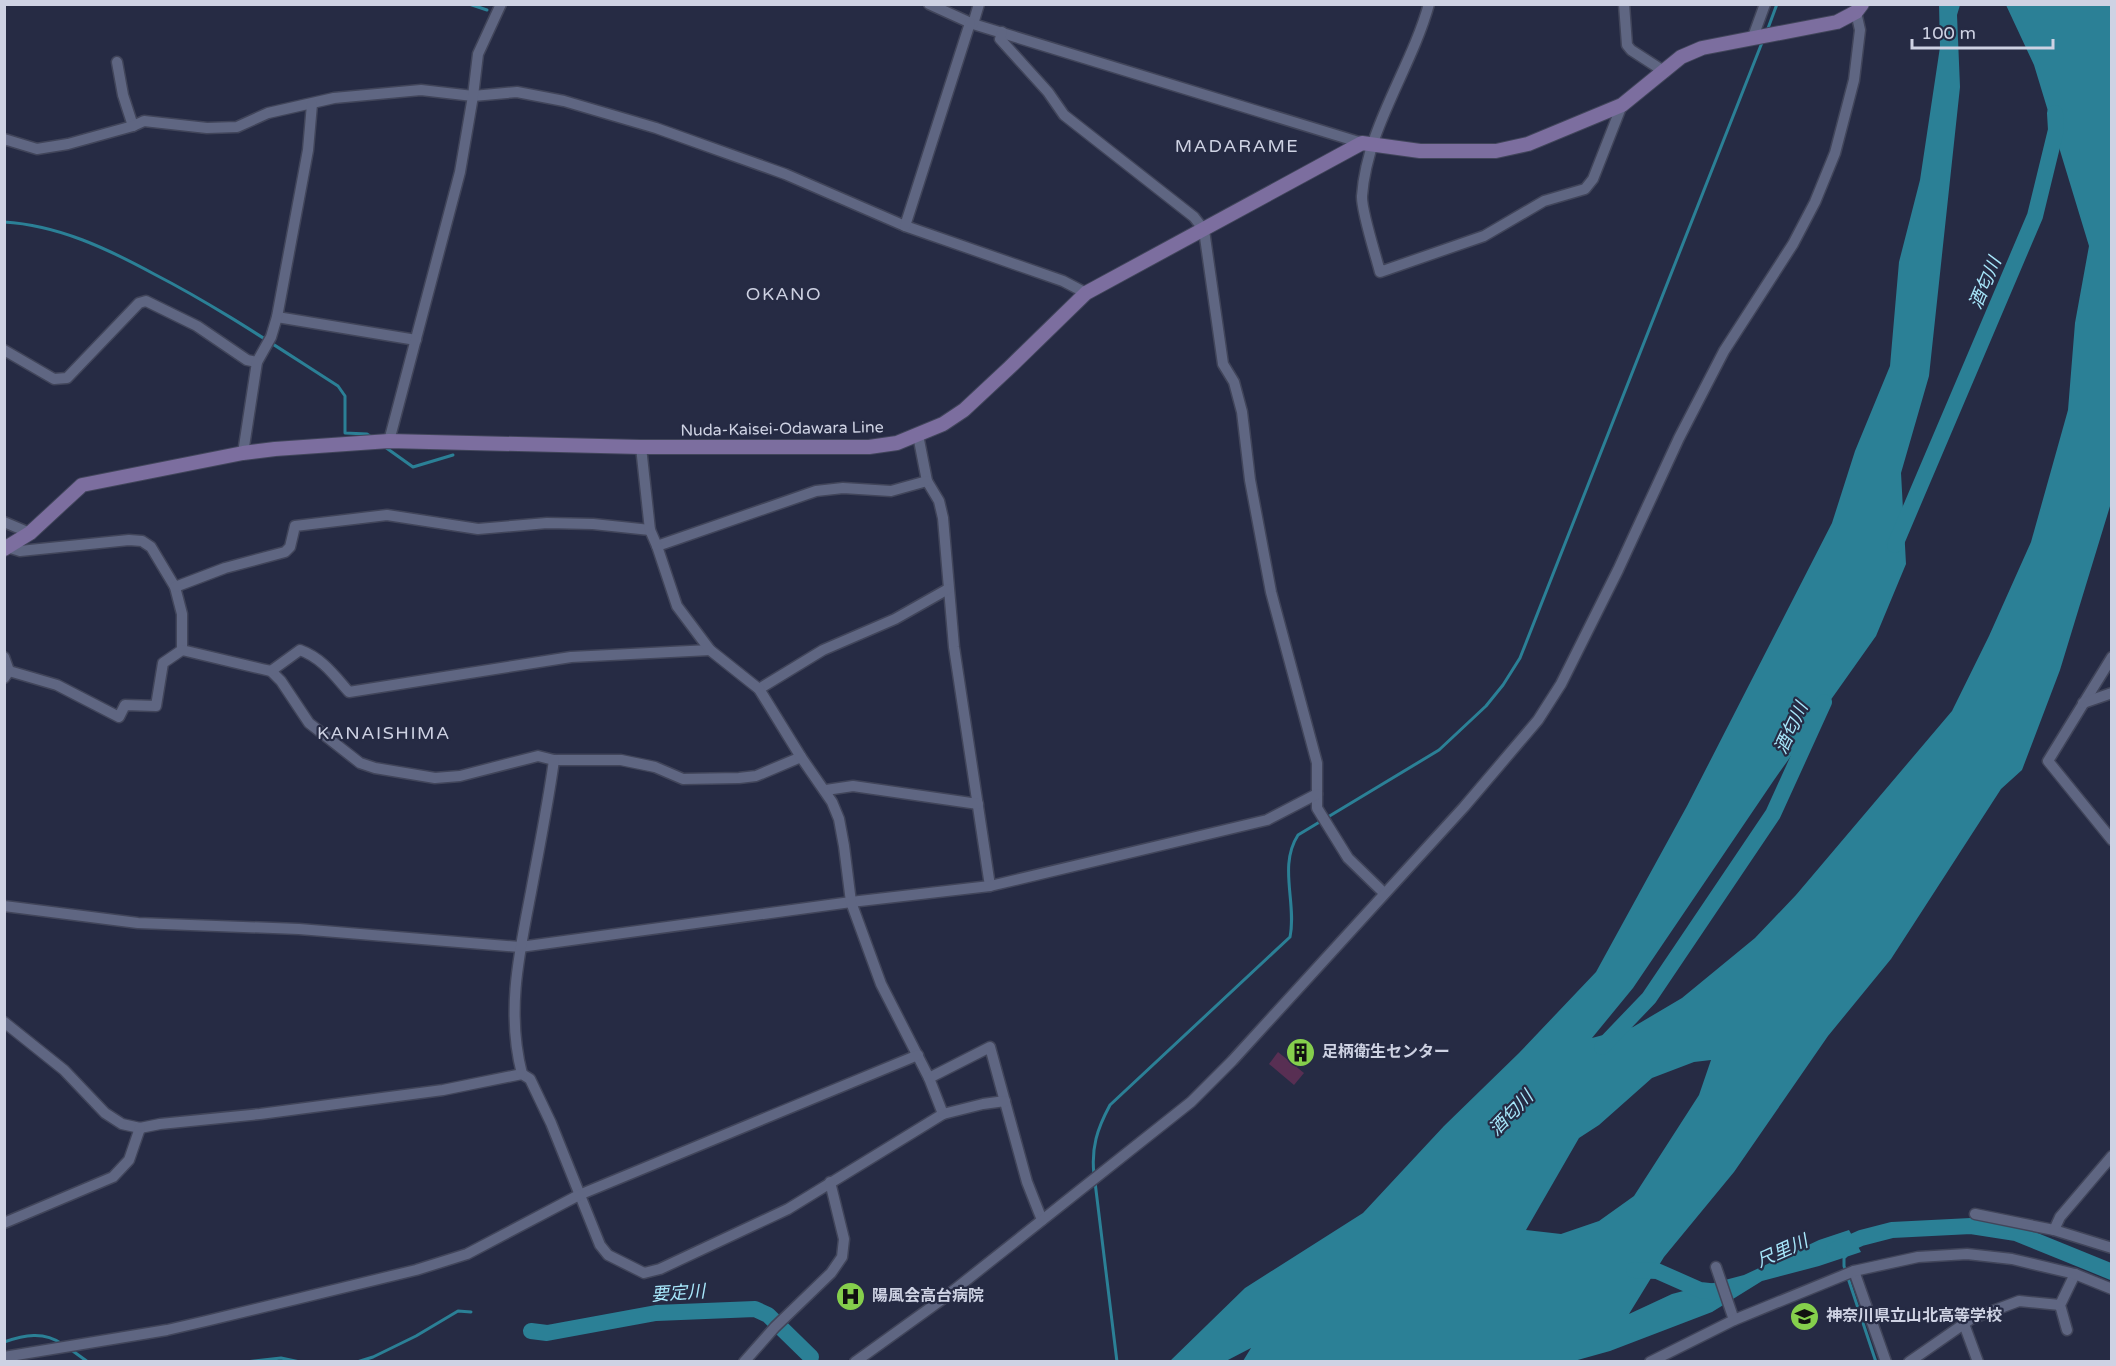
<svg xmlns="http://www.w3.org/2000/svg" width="2116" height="1366" font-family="'Varela Round','Noto Sans JP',sans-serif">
<rect width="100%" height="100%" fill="#262b44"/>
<polygon fill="#582f53" points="1278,1052 1304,1073 1294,1085 1269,1064"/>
<path fill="#2b8096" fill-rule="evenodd" d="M1939 4 1960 5 1957 15 1960 87 1929 376 1901 473 1906 564 1876 636 1774 780 1633 988 1592 1038 1633 1027 1682 998 1755 938 1796 895 1952 711 1989 636 2031 542 2068 410 2075 323 2089 246 2034 65 2006 5H2111V503L2060 670 2022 770 2001 789 1891 959 1828 1036 1734 1172 1664 1257 1629 1314 1672 1294 1744 1275 1819 1240 1849 1230 1861 1252 1819 1266 1762 1281 1712 1312 1610 1351 1574 1361H1243L1251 1348 1226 1361 1169 1362 1245 1288 1363 1213 1444 1126 1519 1053 1596 972 1687 806 1832 523 1855 451 1890 366 1899 262 1920 180 1940 47ZM1711 1060 1699 1095 1634 1196 1599 1221 1561 1234 1526 1230 1579 1138 1599 1125 1652 1078 1694 1062Z"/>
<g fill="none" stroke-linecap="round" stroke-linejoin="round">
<g stroke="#2b8096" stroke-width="3">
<polyline points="469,4 487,10"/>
<polyline points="1767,31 1777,4"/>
<path d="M4 222C58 225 108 249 154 274 218 307 277 347 338 386L345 396V433L367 434 373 438"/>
<polyline points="385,447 413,467 453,455"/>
<path d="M1094 1175C1091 1148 1097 1129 1110 1105L1290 937C1297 903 1278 866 1298 835L1439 750 1486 706 1503 685 1520 658 1763 40"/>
<polyline points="1095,1182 1117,1362"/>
<polyline points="1846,1256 1844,1258 1844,1266 1876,1362"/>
<path d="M4 1342C24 1335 44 1331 62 1344"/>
<polyline points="70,1349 88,1362"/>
<polyline points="246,1362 281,1358 300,1362"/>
<polyline points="357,1362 373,1357 416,1336 458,1311 471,1312"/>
</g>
<g stroke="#2b8096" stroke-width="16">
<polyline points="1895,545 2035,216 2056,130 2055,113"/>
<polyline points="1602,1047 1649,998 1773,814 1824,702"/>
<polyline points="1834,1250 1861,1238 1892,1230 1971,1226 2016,1233 2112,1272"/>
<polyline points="1634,1270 1657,1271 1700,1290 1718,1292"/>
<polyline points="531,1331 547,1333 656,1313 755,1309 768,1315 811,1357"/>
</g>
<defs>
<g id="minor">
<polyline points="929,4 973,24 1362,143"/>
<path d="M1429 4C1411 69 1367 127 1362 196 1361 210 1376 256 1380 272L1484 236 1544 201 1585 189 1593 179 1622 105"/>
<polyline points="1624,4 1627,45 1631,50 1665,72"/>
<polyline points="973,24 979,4"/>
<polyline points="1002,32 1000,39 1048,92 1064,115 1194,217 1204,230 1223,364 1234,382 1242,412 1250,480 1271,592 1317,763 1317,808 1348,858 1384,893"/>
<polyline points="1753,37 1765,4"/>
<polyline points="117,62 123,95 133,126"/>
<polyline points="4,139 37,149 68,144 133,126 144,121 207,128 237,127 268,113 334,98 421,90 473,96 517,92 564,101 656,128 785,174 905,226 1063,281 1086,293"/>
<polyline points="905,226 970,23"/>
<polyline points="277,317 416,340"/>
<polyline points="4,350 54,379 67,378 139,303 146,301 197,326 247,360 257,362"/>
<polyline points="918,435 927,481 939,501 943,518 954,647 990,886"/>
<polyline points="389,441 460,172 473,96 478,54 501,4"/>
<polyline points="243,453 257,362 271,337 277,317 308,150 312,104"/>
<polyline points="4,522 30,533"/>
<polyline points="657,546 816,491 843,488 891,491 927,481"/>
<polyline points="7,547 20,551 129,540 142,541 151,547 175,587 182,614 182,650"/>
<polyline points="175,587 225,568 285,552 290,547 295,526 387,515 478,529 547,523 593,524 650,530"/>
<polyline points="4,657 9,671 4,678"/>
<polyline points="2112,657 2048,761 2112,840"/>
<polyline points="9,671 57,685 119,717 125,705 156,706 163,663 182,650 262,669 271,671 281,681 309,723 360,763 375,768 435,778 460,776 538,756 554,760 621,760 655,767 683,779 739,778 756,776 801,757"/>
<path d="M271 671 300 650C322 658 334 675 349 692L571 657 710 650"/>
<polyline points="759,689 823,650 895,619 948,589"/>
<polyline points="2083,703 2112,693"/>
<polyline points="826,790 853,786 978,804"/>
<polyline points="4,906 138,923 299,929 520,947 851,902 990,886 1267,820 1317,794"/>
<polyline points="4,1022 64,1070 105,1113 122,1124 140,1128 160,1124 260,1114 443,1090 522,1074 530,1079 551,1123 600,1245 608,1255 644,1273 660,1269 788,1209 943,1114 929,1078 881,984 851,902 844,846 839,819 832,802 801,757 759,689 710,650 677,606 657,546 650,530 641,447"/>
<path d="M522 1074C506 1012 519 954 531 892 539 848 548 804 554 760"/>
<polyline points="929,1078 990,1047 1027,1182 1042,1220"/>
<polyline points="943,1114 983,1104 1005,1101"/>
<polyline points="1975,1214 2054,1230 2112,1248"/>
<polyline points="4,1223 113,1177 129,1160 140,1128"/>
<polyline points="2054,1230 2060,1217 2112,1156"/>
<polyline points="1716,1267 1734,1320"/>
<polyline points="1854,1271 1886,1362"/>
<polyline points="1964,1324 1978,1362"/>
<polyline points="2067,1330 2060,1305 2075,1274"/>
<polyline points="4,1357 167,1330 206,1321 416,1270 467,1254 579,1195 918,1055"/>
<polyline points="744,1362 775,1327 831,1273 842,1257 844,1239 830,1182"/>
<polyline points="855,1362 944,1298 1191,1102 1232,1061 1464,807 1538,720 1561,684 1618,570 1679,438 1724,351 1793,244 1815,202 1835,153 1854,80 1860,30 1856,12"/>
<polyline points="1650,1362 1734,1320 1854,1271 1918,1257 1967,1254 2012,1259 2075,1274 2112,1289"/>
<polyline points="1909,1362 1971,1319 2019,1301 2060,1305"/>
</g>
<polyline id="major" points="4,549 30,533 82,485 243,453 275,449 389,441 641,447 869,447 897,443 943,424 964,410 1009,368 1086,293 1362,143 1420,151 1496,151 1528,144 1622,105 1681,57 1702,48 1837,22 1856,12 1862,4"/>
</defs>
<use href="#minor" stroke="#41455a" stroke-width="13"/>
<use href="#major" stroke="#41455a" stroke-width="16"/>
<use href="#minor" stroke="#5f6682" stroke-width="10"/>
<use href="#major" stroke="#7c6e9f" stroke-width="14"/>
</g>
<defs>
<symbol id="building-disc" viewBox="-11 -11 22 22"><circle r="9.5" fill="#85cf4c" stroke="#262b44"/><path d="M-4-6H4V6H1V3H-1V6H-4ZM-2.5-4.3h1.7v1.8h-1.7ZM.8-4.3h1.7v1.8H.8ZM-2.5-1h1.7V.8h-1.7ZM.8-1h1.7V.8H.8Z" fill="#111"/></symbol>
<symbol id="hospital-disc" viewBox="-11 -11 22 22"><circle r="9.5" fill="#85cf4c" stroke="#262b44"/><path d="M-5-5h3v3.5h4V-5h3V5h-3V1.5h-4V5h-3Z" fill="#111"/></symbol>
<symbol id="school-disc" viewBox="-11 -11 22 22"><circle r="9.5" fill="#85cf4c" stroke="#262b44"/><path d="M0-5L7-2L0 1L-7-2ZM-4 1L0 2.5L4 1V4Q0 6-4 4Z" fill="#111"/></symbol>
</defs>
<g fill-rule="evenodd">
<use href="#building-disc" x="1284" y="1036" width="33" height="33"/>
<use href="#hospital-disc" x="834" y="1280" width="33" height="33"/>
<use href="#school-disc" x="1788" y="1300" width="33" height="33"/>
</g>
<g text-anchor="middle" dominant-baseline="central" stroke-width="4.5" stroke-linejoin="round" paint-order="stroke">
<g font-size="16" fill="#ced2e3" stroke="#262b44">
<text transform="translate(782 429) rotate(-1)">Nuda-Kaisei-Odawara Line</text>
</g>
<g font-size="16" font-weight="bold" fill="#ced2e3" stroke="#262b44" text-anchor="start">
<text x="1322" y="1052">足柄衛生センター</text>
<text x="872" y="1296">陽風会高台病院</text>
<text x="1826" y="1316">神奈川県立山北高等学校</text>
</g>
<g font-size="18" letter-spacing="1.5" fill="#ced2e3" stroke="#262b44">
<text x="1237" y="146">MADARAME</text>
<text x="784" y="294">OKANO</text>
<text x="384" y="733">KANAISHIMA</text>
</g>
<g font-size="18" font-style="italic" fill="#a8e8fc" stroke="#262b44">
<text transform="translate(1985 283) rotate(-67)">酒匂川</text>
<text transform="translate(1791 728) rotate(-65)">酒匂川</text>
<text transform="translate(1511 1113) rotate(-46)">酒匂川</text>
<text transform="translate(1782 1251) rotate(-24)">尺里川</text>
<text transform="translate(678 1293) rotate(-4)">要定川</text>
</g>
</g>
<rect width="2116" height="1366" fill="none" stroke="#ced2e3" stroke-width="12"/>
<path d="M1912 39v9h141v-9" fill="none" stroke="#ced2e3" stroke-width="3"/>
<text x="1921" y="39" font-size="18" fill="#ced2e3" stroke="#262b44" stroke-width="4.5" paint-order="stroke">100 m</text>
</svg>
